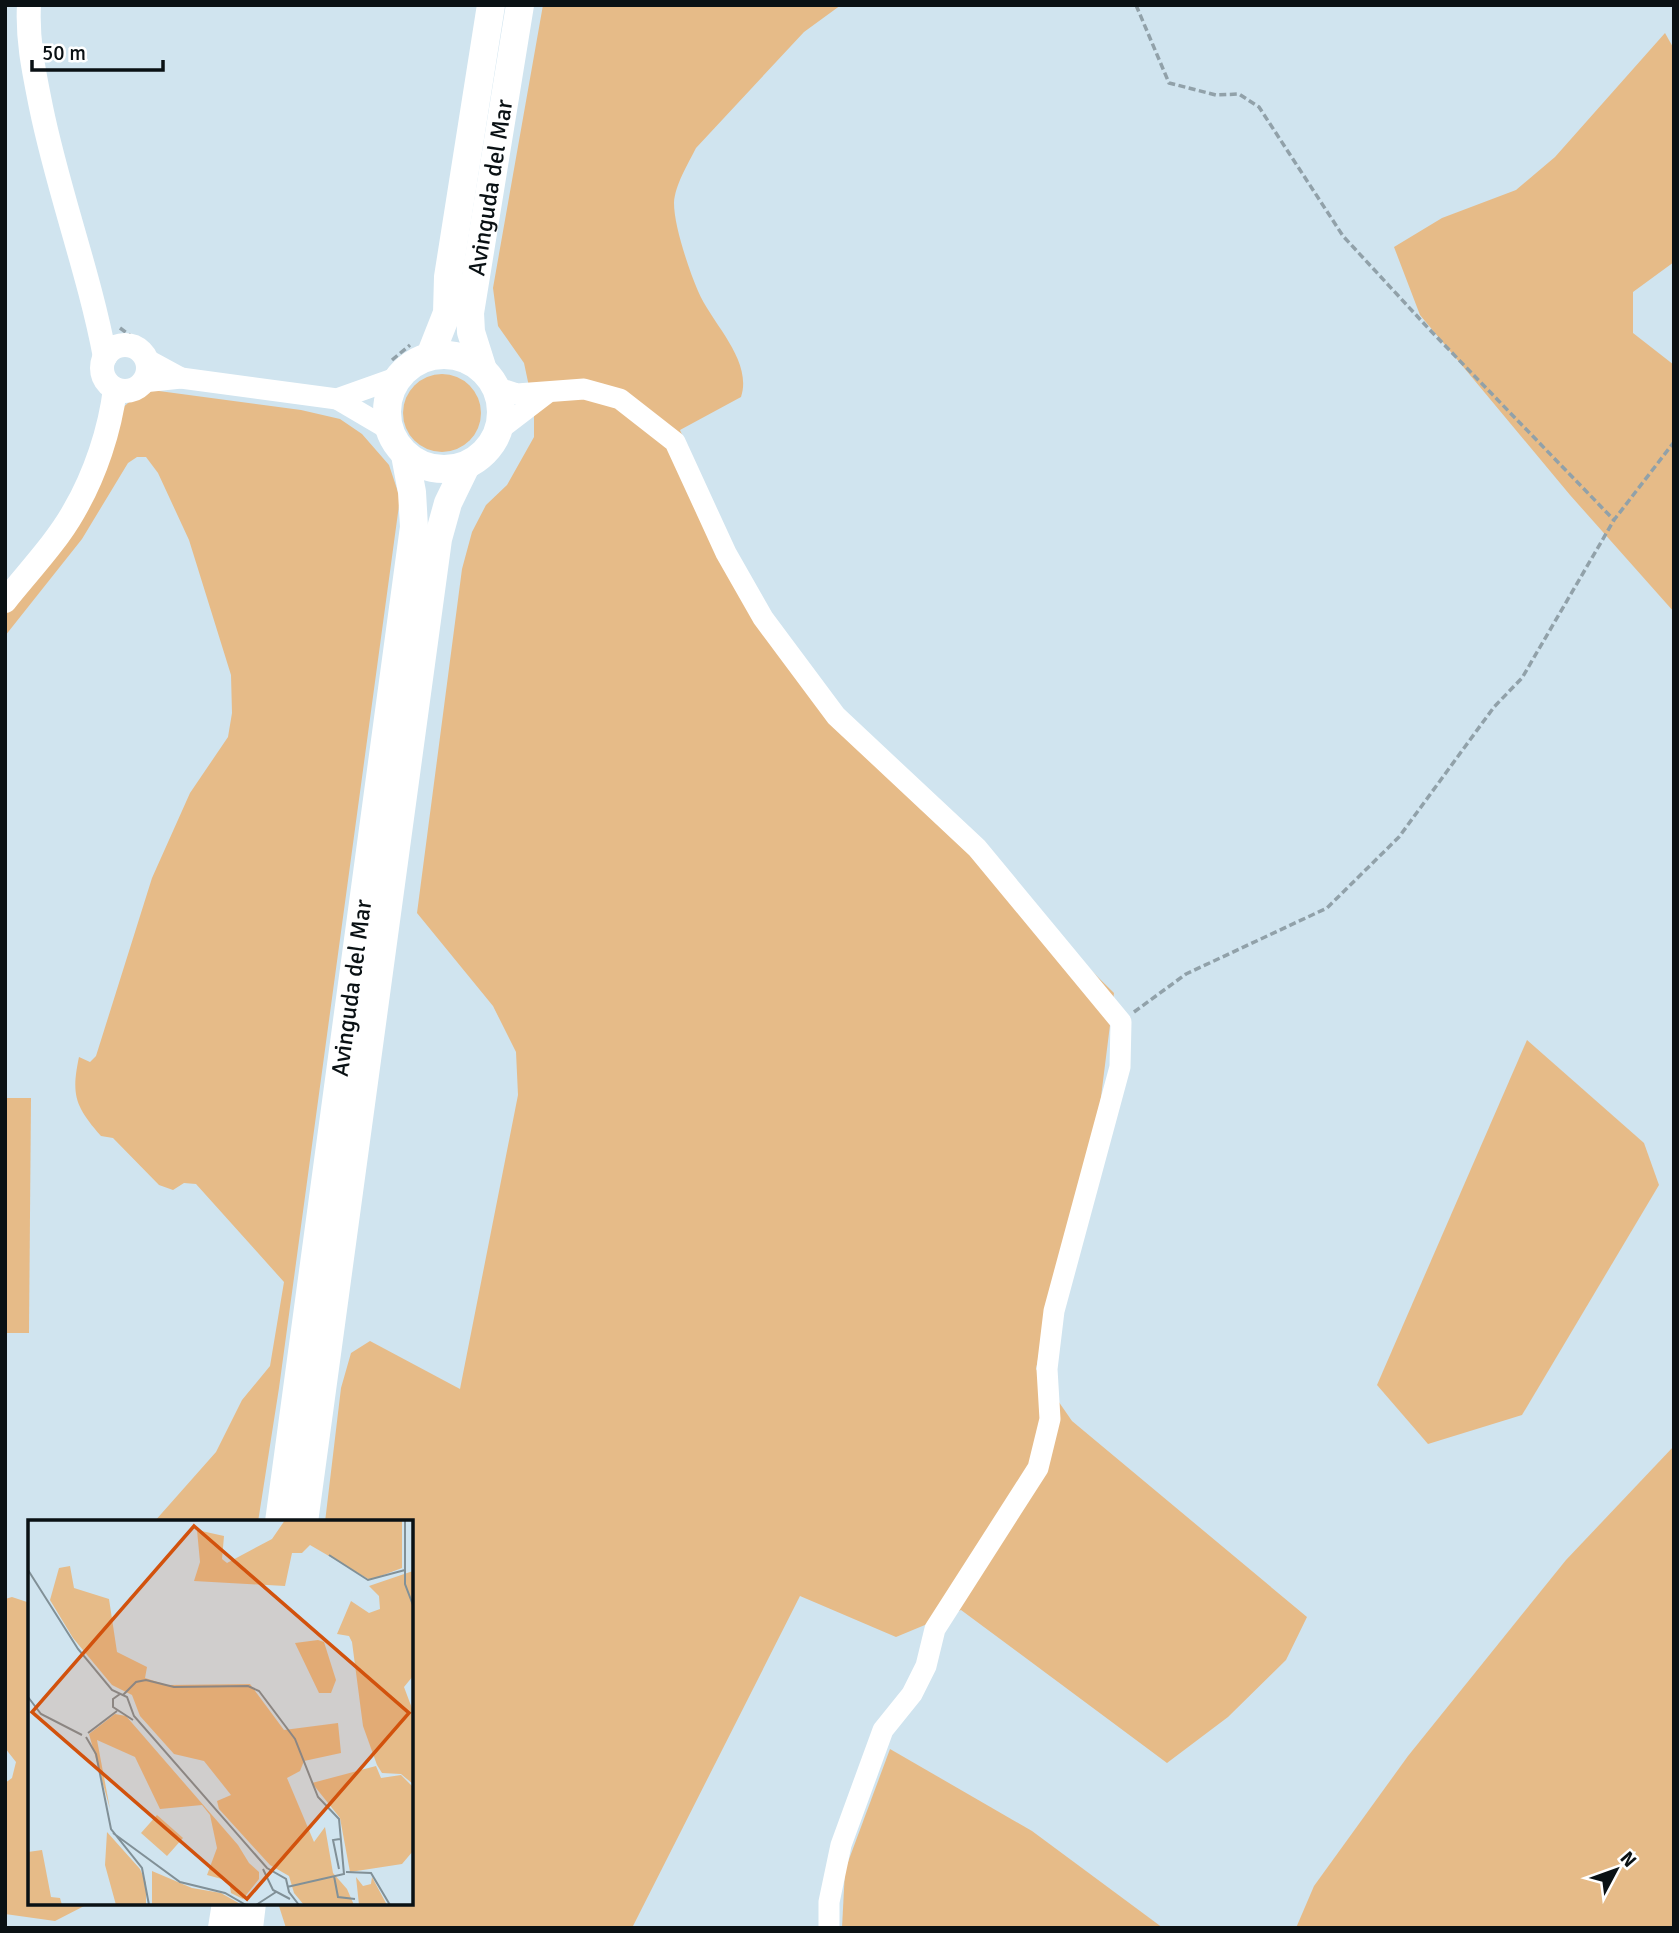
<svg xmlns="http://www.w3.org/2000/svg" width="1679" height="1933" font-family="Signika,sans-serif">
<rect width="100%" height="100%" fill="#d0e4ef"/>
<g fill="#e6bb88">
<path d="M543 5H841L804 32 696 148C688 164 675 185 674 203 674 226 689 270 698 291 712 324 753 360 741 397L680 430 741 569 831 704 1018 898 1114 993 1098 1121 1056 1272 1036 1369 1072 1421 1307 1617 1286 1660 1228 1717 1167 1763 961 1610 896 1637 800 1596 632 1928H286L278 1903H411V1522H325L341 1388 351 1353 370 1341 460 1389 518 1095 516 1052 493 1006 417 913 462 569 472 532 486 505 507 485 534 437V410L524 363 498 326 493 288Z"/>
<polygon points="1665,33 1674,49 1674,262 1633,292 1633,333 1674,365 1674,612 1570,495 1420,315 1394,247 1442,218 1516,190 1555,157"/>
<circle cx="442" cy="413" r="39"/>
<path d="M144 389 301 410 340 419 362 434 389 465 400 498 279 1388 258 1522H154L216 1452 242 1400 270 1366 284 1282 196 1184 184 1183 173 1190 159 1185 113 1138 101 1136C75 1106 71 1095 79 1057L90 1062 96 1056 152 878 190 793 228 737 232 713 231 675 189 540 158 473 146 457H137L128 463 82 539 5 636V612L120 410Z"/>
<polygon points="1527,1040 1644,1143 1659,1185 1522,1415 1428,1444 1377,1385"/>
<polygon points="5,1098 31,1098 29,1333 5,1333"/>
<polygon points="1674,1446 1674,1928 1296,1928 1314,1886 1408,1756 1566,1560"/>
<polygon points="12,1597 30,1603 30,1903 90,1903 55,1921 5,1914 5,1783 12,1778 16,1762 5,1748 5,1599"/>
<polygon points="890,1749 1032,1831 1163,1928 842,1928 845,1870"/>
</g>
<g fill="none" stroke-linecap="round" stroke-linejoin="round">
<g stroke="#91a1a9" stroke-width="3.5" stroke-dasharray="7 3.5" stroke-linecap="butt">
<polyline points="1136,5 1169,83 1216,95 1239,94 1259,107 1343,236 1429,329 1614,520"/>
<polyline points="120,328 139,342"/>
<polyline points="392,360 410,345"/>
<polyline points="1134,1012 1186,974 1327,908 1399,837 1494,707 1522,678 1614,520 1674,442"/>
</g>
<g stroke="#fff" stroke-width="21">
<polyline points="146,359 181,378"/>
<polyline points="143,382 181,378 337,399 396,378"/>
<polyline points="495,387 517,394 584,389 620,399 675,442 726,553 763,618 836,716 977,848 1121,1022 1120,1067 1054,1311 1047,1369 1050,1419 1038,1468 935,1629 926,1666 912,1694 883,1730 841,1845 829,1902 829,1928"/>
<polyline points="337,399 388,429"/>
<polyline points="499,430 546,394"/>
</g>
<g stroke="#fff" stroke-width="24">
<path d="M29 5C27 40 34 72 41 107 58 191 89 272 105 357"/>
<circle cx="125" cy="368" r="23"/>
<path d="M5 601C28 572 56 543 74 511 95 475 110 430 115 389"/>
</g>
<g stroke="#fff" stroke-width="28">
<circle cx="444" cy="412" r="57"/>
<polyline points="430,356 447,313 448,277 491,5"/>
<path id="s1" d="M483 370 471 332 470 313 520 5"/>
<path id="s2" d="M279 1522 414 527 412 492 405 455"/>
<polyline points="304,1522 438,539 448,503 466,466"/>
<polyline points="222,1928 226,1903"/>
<polyline points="249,1928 252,1903"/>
</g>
</g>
<g text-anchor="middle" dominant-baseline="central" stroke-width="6" stroke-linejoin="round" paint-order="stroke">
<g font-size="24" fill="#0a1114" stroke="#fff">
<text stroke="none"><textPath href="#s1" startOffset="186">Avinguda del Mar</textPath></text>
<text stroke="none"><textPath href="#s2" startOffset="539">Avinguda del Mar</textPath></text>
</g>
</g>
<g transform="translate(28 1520)">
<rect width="385" height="385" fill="#d0e4ef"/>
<path d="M257 0H374V48L342 60 282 25 274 33H264L257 66 166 61 172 42 169 10 196 16 194 39 199 43 244 19ZM42 46 46 68 81 79 89 132 119 147 117 158 139 165 222 164 256 210 310 203 313 233 276 241 272 251 259 258 286 322 297 307 305 353 319 369 326 385H276L266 373 261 356 242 345 191 289 189 281 203 275 176 241 146 234 112 196 104 175 84 165 45 118 22 80 31 48ZM385 51V156L376 167 385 191V264L373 254 354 253 349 245 335 206 324 122 321 116 309 114 323 81 341 93 352 89 351 76 341 66ZM290 120 296 122 308 160 303 173H291L267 123ZM87 194 98 196 210 325 221 343 231 352V359L215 379 203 373 201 361 179 355 189 328 182 295 174 285 132 289 107 237 69 220 82 289 61 214ZM348 246 353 258 373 255 385 267V331L374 344 322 352 312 298 284 263ZM129 295 155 318 139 336 113 313ZM79 312 112 349 118 363V385H88L77 345ZM14 330 23 377 32 378 34 385H0V332ZM124 351 164 368 193 373 214 385H124ZM328 357 335 366 343 364 344 357 359 385H331Z" fill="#e6bb88"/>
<path fill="none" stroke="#819097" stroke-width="2" d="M377 0V64L385 85M301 35 340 60 377 50M0 50 50 129 84 170 99 177 106 196 239 348 258 359 261 372 271 385M92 174 85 179V187L105 200M95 175 108 162 118 160 146 167 220 166 231 171 267 219 290 277 311 299 316 354 259 367M0 177 13 194 54 215M60 213 89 191M58 217 68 234 83 309 114 348 121 385M85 313 152 362 197 373 218 385M235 349 245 370 262 379M311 349 305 320 312 319M318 352 343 353 362 385M385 352V375M306 356 310 377 327 379M228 385 248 372"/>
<path fill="#d2520d" fill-opacity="0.15" stroke="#d2520d" stroke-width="3.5" d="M166 6 381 193 219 379 4 192Z"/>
<rect width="385" height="385" fill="none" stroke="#0a1114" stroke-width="3.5"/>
</g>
<rect width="1679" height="1933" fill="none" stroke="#0a1114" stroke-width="14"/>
<g transform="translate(1616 1870) rotate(49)" stroke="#ffffff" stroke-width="5" paint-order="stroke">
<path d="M0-5L12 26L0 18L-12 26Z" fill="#0a1114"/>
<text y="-10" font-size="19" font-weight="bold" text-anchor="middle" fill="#0a1114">N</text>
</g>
<path d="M32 60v10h131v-10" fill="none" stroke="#0a1114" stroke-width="3.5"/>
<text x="42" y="60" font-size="21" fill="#0a1114" stroke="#ffffff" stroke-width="5" paint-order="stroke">50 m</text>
</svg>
